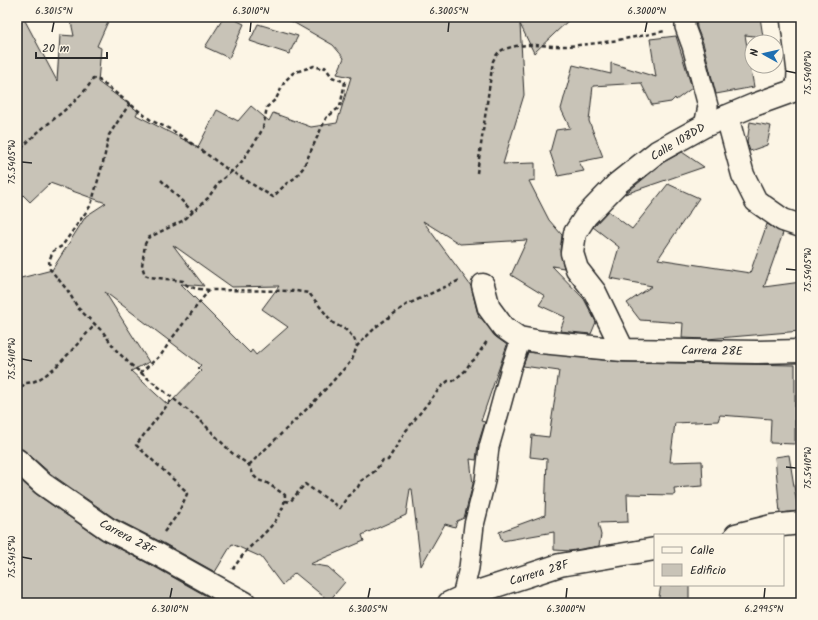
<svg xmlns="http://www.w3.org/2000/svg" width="818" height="620" viewBox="0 0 818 620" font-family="Kalam,sans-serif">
	<rect width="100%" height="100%" fill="#fcf5e5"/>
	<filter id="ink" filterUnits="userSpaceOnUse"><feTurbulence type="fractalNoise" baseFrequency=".025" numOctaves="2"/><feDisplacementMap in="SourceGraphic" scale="8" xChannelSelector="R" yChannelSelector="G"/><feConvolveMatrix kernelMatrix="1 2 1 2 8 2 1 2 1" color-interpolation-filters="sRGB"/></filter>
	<g filter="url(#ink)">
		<path fill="#c8c3b7" stroke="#2b2b2b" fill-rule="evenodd" d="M17 17H23L57 81 60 35 74 36 70 17H110L97 46 101 48 98 82 138 111 136 115 198 147 217 110 238 121 251 106 269 121 273 113 311 127 337 123 351 77 337 74 344 58 333 45 284 17H572L534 53 520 24 524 95 503 164 535 163V180L529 181 549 220 562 235 560 251 564 268 552 266 584 299 596 322 591 334 560 331 565 317 539 305 545 296 511 275 527 240 460 244 423 221 471 286 477 311 479 316 478 317 482 319 496 337 507 345 481 421 485 422 478 444 476 460 470 459 473 484 464 518 457 521 455 527 445 524 421 566 412 489H410L406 515 362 535 364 541 310 564 328 567 345 582 329 601 295 573 282 585 261 557 232 544 215 572 165 544 114 518 51 474 25 451 17 448V279L52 270 86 216 106 203 50 183 30 202 17 189ZM173 245 232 287 279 286 262 309 288 327 256 355 252 350 250 353 181 284 204 286ZM105 292 201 365 198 368 201 371 168 405 131 371 149 362Z
			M224 17H229L244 24 229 58 205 47Z
			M696 17H760L763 37 745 35 754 87 716 94 703 43 697 28Z
			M258 24 298 36 289 54 250 41Z
			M676 36 692 88 676 100 675 98 671 102 652 105 641 83 593 86 589 121 603 157 579 162 584 171 558 176 550 152 556 130 570 128 561 109 573 65 611 74V63L656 77 650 39Z
			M750 122 771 126 767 145 750 151 747 142Z
			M682 152 704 167 625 194 664 162Z
			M668 184 699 198 658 259 750 273 767 224 783 233 764 287 801 282V331L707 339 682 338 683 323 640 320 627 303 652 286 610 278 619 247 593 227 608 211 632 229Z
			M528 352 623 362 795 365V444L770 443 771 419 720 415 718 421 675 423 670 462 702 461 703 486 674 488 675 495 627 494 628 522 598 523 601 535 599 546 570 551 554 550V532L502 541 499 532 545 515 547 459 530 457 532 435 549 437 559 371 523 366Z
			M789 455 798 511 780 513 775 457Z
			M17 477 36 494 101 539 153 566 219 603H17Z
			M661 585H689V603H658Z"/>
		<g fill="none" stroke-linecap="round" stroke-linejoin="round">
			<g stroke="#2b2b2b" stroke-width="22">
				<path id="pedestrian" d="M685 17V27L692 46 708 106 704 126
					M790 17 797 72 796 91
					M462 597 469 568 474 525 485 481 489 447 499 412 511 368 520 342 519 338"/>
			</g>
			<g stroke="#2b2b2b" stroke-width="25">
				<path id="minor" d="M727 116 743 175 756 201 783 220 801 226
					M483 285 489 308 503 327 519 338 541 342 623 350 757 352 801 351
					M623 350 595 292 577 269 572 253 575 233 586 216 618 183 657 152 704 126 754 105 801 88
					M17 460 43 484 108 529 159 555 245 603
					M736 535 772 526 801 523
					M449 603 462 597 560 565 655 549"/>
			</g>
			<path stroke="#2b2b2b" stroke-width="2.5" stroke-dasharray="4 3" stroke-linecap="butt" d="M130 103 109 135 104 159 91 205 62 246 53 251 49 261 50 269 68 291 78 308 103 332 116 350 130 364 200 420 232 453 249 465 254 476 258 480 267 483 285 495C285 518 262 535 247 550 242 556 237 563 232 570
				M17 144 21 148
				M17 154C38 126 76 108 93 79L99 80 152 121 172 130 197 147 231 172 240 164 257 139 263 128 267 107 276 99 285 81 293 73 314 66 324 69 325 67 332 77 345 82 340 107 326 118 303 168 295 178 287 183 273 197 234 173 231 172 219 182 208 198 184 220 148 238 145 244 142 266 145 275 150 277 183 281C187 289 201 289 209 290
				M477 173 493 61C497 53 500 50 508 48 527 42 547 47 566 46 600 44 632 38 665 31
				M161 180 193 212
				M140 373 161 355 173 337 209 290 296 291 309 293 333 323 346 330 354 338 357 346
				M17 393 25 383C48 384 79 340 95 325
				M249 465 312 404 352 360 357 346 377 326 406 305 460 280
				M285 501 290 502 305 484 340 508 348 496 358 487 361 481 375 471 383 460H388L405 432 431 399 441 387 448 381H453L465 371 470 363 475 359 487 341
				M164 532 178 514 187 494 186 491 136 445 172 399"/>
			<use href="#pedestrian" stroke="#fcf5e5" stroke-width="19"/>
			<use href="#minor" stroke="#fcf5e5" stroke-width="22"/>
		</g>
	</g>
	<path fill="none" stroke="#2b2b2b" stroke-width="1.5" d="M52 32 54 22M250 32 251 22M448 32 449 22M645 32 647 22M786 71 796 73M22 162 32 163M786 269 796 270M22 359 32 361M786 467 796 468M22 557 32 559M170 598 172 588M368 598 370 588M566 598 567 588M764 598 765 588"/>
	<g text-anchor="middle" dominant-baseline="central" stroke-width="4" stroke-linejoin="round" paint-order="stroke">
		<g font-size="12" fill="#2b2b2b" stroke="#fcf5e5">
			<text transform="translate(678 142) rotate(-31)">Calle 108DD</text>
			<text transform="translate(712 351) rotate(1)">Carrera 28E</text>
			<text transform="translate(127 537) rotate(28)">Carrera 28F</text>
			<text transform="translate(539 573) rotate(-17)">Carrera 28F</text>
		</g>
	</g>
	<rect width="818" height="620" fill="none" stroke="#fcf5e5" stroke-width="44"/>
	<rect x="654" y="534" width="130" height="52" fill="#fcf5e5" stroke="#a8a49b"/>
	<rect x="662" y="547" width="20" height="6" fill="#fcf5e5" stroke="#a8a49b"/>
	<text x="690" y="554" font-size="12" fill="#2b2b2b">Calle</text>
	<rect x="662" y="564" width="20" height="12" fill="#c8c3b7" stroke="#a8a49b"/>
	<text x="690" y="574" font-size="12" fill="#2b2b2b">Edificio</text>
	<g transform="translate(764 54) rotate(278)"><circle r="19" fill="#fcf5e5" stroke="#a8a49b"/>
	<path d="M0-3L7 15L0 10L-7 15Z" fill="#1f6fb2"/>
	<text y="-6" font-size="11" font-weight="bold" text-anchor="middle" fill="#2b2b2b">N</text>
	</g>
	<path d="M36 52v6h71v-6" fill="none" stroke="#2b2b2b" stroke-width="2"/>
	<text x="42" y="52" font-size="12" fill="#2b2b2b" stroke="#fcf5e5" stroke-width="3" paint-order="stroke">20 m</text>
	<rect x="22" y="22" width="774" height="576" fill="none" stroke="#2b2b2b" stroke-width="1.5"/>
	<g font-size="10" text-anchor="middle" fill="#2b2b2b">
		<text x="54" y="14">6.3015°N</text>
		<text x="251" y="14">6.3010°N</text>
		<text x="449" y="14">6.3005°N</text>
		<text x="647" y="14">6.3000°N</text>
		<text transform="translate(807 73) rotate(-90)" y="4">75.5400°W</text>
		<text transform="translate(11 162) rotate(-90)" y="4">75.5405°W</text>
		<text transform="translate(807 270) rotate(-90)" y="4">75.5405°W</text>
		<text transform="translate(11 359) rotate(-90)" y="4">75.5410°W</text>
		<text transform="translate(807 468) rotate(-90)" y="4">75.5410°W</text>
		<text transform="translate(11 557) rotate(-90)" y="4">75.5415°W</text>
		<text x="170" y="612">6.3010°N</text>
		<text x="368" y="612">6.3005°N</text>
		<text x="566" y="612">6.3000°N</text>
		<text x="764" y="612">6.2995°N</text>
	</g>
</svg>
